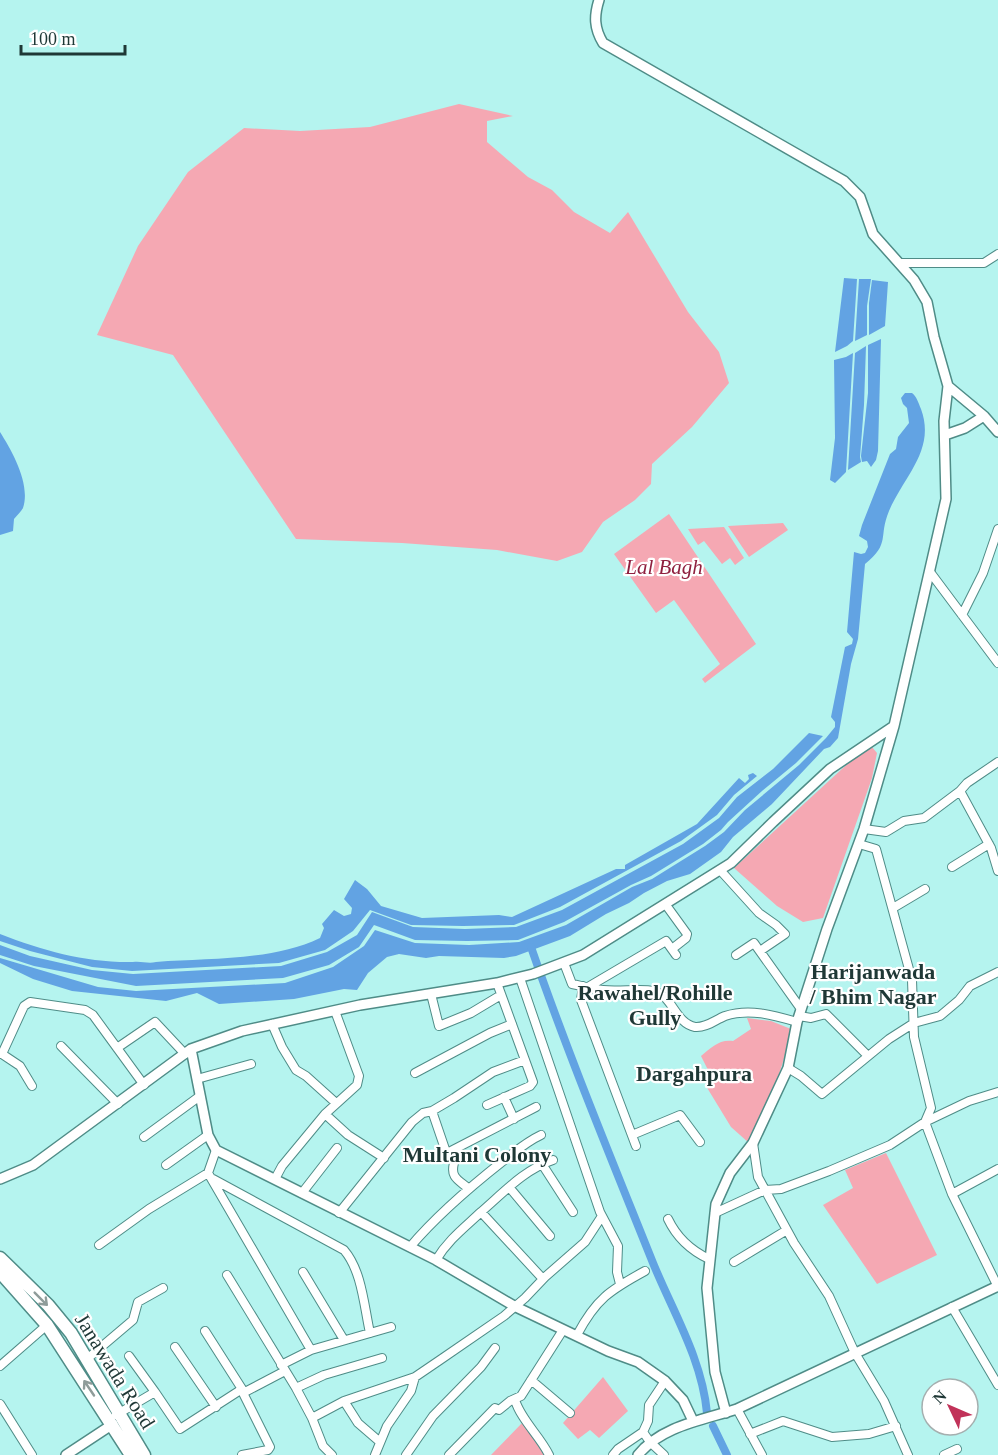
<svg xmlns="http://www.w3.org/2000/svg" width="998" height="1455" viewBox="0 0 998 1455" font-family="Georgia,serif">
	<rect width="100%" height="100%" fill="#b5f4ef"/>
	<path fill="#f5a8b3" d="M459 104 513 116 487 121V142L528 177 552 190 574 212 610 233 628 212 688 312 719 352 729 383 692 427 652 464 651 484 635 500 603 522 582 552 557 561 497 550 402 543 296 539 173 355 97 335 138 246 188 172 244 128 300 131 370 127Z
		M669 514 756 644 705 683 702 679 720 664 674 600 656 613 614 554Z
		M783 523 788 530 749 557 728 526Z
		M724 527 744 558 735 565 730 558 722 564 704 541 698 545 688 529Z
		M872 747 877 753 872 778 823 918 803 922 777 906 734 868 855 757Z
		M747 1018 771 1021 791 1029C782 1074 769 1103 749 1143L731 1127 706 1086 713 1080 701 1056C711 1048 719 1039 733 1041L751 1029Z
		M886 1153 937 1255 877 1284 823 1205 853 1188 845 1170Z
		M603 1377 628 1411 599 1438 590 1430 578 1439 563 1423Z
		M524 1421 540 1442 545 1455H491Z"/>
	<path fill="#62a3e3" d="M844 278 857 279 853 341 847 346 835 352Z
		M859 279H871L867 306V335L855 341Z
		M872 280 888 282 885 326 869 335V303Z
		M881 339 878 451 876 460 871 467 867 461 862 462 861 456 868 393V345Z
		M866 346 864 405 860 457 861 462 848 470 855 353Z
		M853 353 846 472 835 483 830 480 835 438 834 360 846 357Z
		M905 393H912C917 397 918 402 921 409 936 450 904 476 889 511 878 537 891 543 865 564L858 639 851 664 838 738 830 747 824 749 772 804 733 837 721 852 690 874 667 881 644 893 629 903 606 914 570 936 516 956 504 958 439 956 426 958 399 954 387 957 368 973 357 990 344 989 294 999 219 1004 197 993 166 1001 72 991 33 979 0 963V958L98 987 136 991 285 983 333 967 364 946 375 930 415 943 469 945 519 942 566 925 632 887 652 879 705 846 724 832 745 810 799 765 826 738 835 727V722L831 717 845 647 852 644 853 639 847 632 854 552 861 554 865 553 868 547 867 541 859 536 862 525 890 454 896 449 898 437 909 423 907 408 903 404 901 398Z
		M0 432C12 451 31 484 23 508 21 512 17 515 14 519L13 531 0 535Z
		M809 733 823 736 796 763 762 791 728 822 721 830 703 844 651 876 631 885 564 922 518 940 467 941 415 940 374 925 359 947 329 965 283 978 136 986 34 966 0 955V945L30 956 92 970 133 974 281 966 327 952 357 935 372 912 413 927 465 929 516 927 562 910 683 844 719 818 737 797 773 769Z
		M753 773 757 776 734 795 717 815 681 841 560 907 514 925 463 926 411 925 370 910 353 931 325 950 279 963 132 971 92 967 30 951 0 941V934C44 951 87 963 133 962 142 961 148 964 156 962 209 958 272 961 320 938L324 928 322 924 334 910 344 916 351 914 352 908 344 899 355 880 367 889 381 906 422 918 499 915 512 917 616 869H625V865L697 824 739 778 745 783 749 779 748 775Z"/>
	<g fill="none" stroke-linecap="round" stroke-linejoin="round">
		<path stroke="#62a3e3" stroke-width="8" d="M531 947C568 1054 611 1158 653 1263 673 1312 702 1359 707 1413
			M713 1426 727 1455"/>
		<g stroke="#4f8c87" stroke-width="10">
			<path id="minor" d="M899 263H984L998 254
				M930 572 998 663
				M962 615 983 573 998 529
				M960 791 991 848 998 871
				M864 829 886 832 904 821 924 818 960 791 967 783 998 762
				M859 844 876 849 912 980 914 1037 931 1108 925 1122 952 1194 998 1287
				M952 867 989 844
				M720 870 759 913 776 925 785 934 760 951
				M666 905 687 934 686 938 672 949
				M893 908 925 889
				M736 955 754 943 801 1009
				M564 963 572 984C582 986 593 989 603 990 619 992 640 988 654 991 673 996 675 1023 695 1027 706 1028 715 1020 725 1016 749 1008 773 1015 797 1022
				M520 978 600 1212 618 1246 617 1272 620 1284
				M583 986 581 1000 636 1146
				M588 987 666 941 676 955
				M431 994 439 1026 471 1013 501 995
				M799 1016 811 1018 826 1014 868 1056
				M272 1024 282 1047 296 1070 306 1076 336 1103
				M61 1046 118 1104
				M117 1048 155 1022 185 1054
				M0 1054H2L24 1006 30 1002 85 1010 93 1015 144 1085
				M2 1054 20 1066 32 1086
				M788 1068 801 1076 822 1094 889 1039 914 1023 940 1016 959 1000 970 986 998 972
				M415 1073 490 1033 512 1024
				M197 1079 251 1064
				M504 1097 514 1119
				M487 1105 530 1086 533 1082 497 983
				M432 1111 445 1149 454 1163C450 1178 459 1180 469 1189
				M325 1114 348 1135 384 1158
				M632 1135 680 1115 700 1142
				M144 1137 200 1096
				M753 1143 758 1177 794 1243 829 1296 855 1353 884 1401 908 1455
				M216 1150 208 1173 311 1350
				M447 1153 536 1107
				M542 1164 573 1212
				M166 1165 208 1135
				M213 1179 344 1250C362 1271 364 1306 370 1333
				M275 1179 282 1166 325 1114 357 1085 359 1076 335 1011
				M509 1187 550 1236
				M302 1193 337 1148
				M952 1194 998 1169
				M481 1212 543 1279
				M339 1213 412 1122 423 1113 432 1111 454 1098 493 1072 525 1060
				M715 1213 765 1190 781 1189 829 1171 890 1145 925 1122 969 1101 998 1092
				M668 1219C677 1238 690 1250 709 1259
				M99 1245 149 1209 208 1173
				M410 1247C437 1215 470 1187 503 1161 516 1151 526 1142 541 1135
				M436 1260C448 1240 464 1228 481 1212 503 1193 525 1169 553 1160
				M734 1262 787 1230
				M303 1272 344 1340
				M227 1275 296 1388 312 1418 323 1446 332 1455
				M952 1307 998 1385
				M205 1331 242 1389
				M577 1335C596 1299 610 1290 645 1271
				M175 1347 216 1407
				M129 1356 155 1392
				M87 1359 133 1320 138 1302 163 1288
				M281 1365 311 1350 391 1327
				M0 1366 47 1325
				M531 1380 570 1413
				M296 1388 324 1375 382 1358
				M515 1400C521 1420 540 1436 549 1455
				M344 1401 358 1423 380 1442
				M0 1404 32 1455
				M737 1409 762 1455
				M116 1415 155 1392 180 1429 242 1389 243 1393 285 1371
				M312 1418 344 1401 415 1377 440 1360 504 1316 525 1298 545 1277 585 1242 602 1216
				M643 1432 650 1442 664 1455
				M750 1434 783 1421 832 1437 869 1434 896 1426
				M242 1455 268 1450 270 1447 243 1393
				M375 1455 387 1426 411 1391 415 1377
				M406 1455 433 1416 481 1367 495 1348
				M449 1455 495 1408 499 1410 510 1401 521 1396 563 1330
				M613 1455 618 1449 643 1432 648 1421 649 1405 665 1381
				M944 1455 957 1449"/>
		</g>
		<g stroke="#4f8c87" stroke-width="12">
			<path id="tertiary" d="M599 0C594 16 594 28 603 43L844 181 860 197 873 234 914 280 927 302 934 337 948 386 944 421 946 499 894 726 864 829 827 929 797 1022 788 1068 753 1143 730 1173 716 1204 707 1288 715 1372 726 1413
				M948 386 984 416 998 432
				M945 435 965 428 984 416
				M191 1049 208 1135 216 1150 436 1260 514 1306 608 1351 638 1362 665 1381 683 1400 693 1421
				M0 1179 33 1165 191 1049 242 1031 360 1005 497 983 533 974 583 955 731 863 773 822 830 769 894 726
				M66 1455 113 1424
				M638 1455C661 1426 703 1420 737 1409L998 1286"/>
		</g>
		<g stroke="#4f8c87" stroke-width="15">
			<path id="primary" d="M0 1258 48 1305 71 1333 144 1455
				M0 1272 47 1325 131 1455"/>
		</g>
		<use href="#minor" stroke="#fff" stroke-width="8"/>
		<use href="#tertiary" stroke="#fff" stroke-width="9"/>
		<use href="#primary" stroke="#fff" stroke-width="12"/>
	</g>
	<defs><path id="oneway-shaft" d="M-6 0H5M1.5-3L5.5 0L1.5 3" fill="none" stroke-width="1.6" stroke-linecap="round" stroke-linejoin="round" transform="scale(1.5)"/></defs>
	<g stroke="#8f9c9a">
		<use href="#oneway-shaft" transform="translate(41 1299) rotate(45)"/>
		<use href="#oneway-shaft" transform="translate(89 1388) rotate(-124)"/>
	</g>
	<g text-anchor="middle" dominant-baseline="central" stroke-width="4.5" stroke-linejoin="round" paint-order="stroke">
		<g font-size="21" font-style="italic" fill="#8f203f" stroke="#fff">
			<text x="664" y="567">Lal Bagh</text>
		</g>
		<g font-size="21" fill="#1f3836" stroke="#fff">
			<text transform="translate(115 1371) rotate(58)">Janawada Road</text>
		</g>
		<g font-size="22" font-weight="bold" fill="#1f3836" stroke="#fff">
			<text x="873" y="971">Harijanwada<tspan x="873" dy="25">/ Bhim Nagar</tspan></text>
			<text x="655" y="992">Rawahel/Rohille<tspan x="655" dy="25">Gully</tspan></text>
			<text x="694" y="1073">Dargahpura</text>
			<text x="477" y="1154">Multani Colony</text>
		</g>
	</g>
	<g transform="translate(950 1407) rotate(314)"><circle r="28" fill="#ffffff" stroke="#a5afaf" stroke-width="1.5"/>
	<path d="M0-4.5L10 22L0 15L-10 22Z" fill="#c13259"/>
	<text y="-9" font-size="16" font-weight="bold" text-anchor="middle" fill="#1f3836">N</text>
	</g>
	<path d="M21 45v9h104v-9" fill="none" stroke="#1f3836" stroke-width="3"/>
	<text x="30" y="45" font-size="18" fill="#1f3836" stroke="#ffffff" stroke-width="4.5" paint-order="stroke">100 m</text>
</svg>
